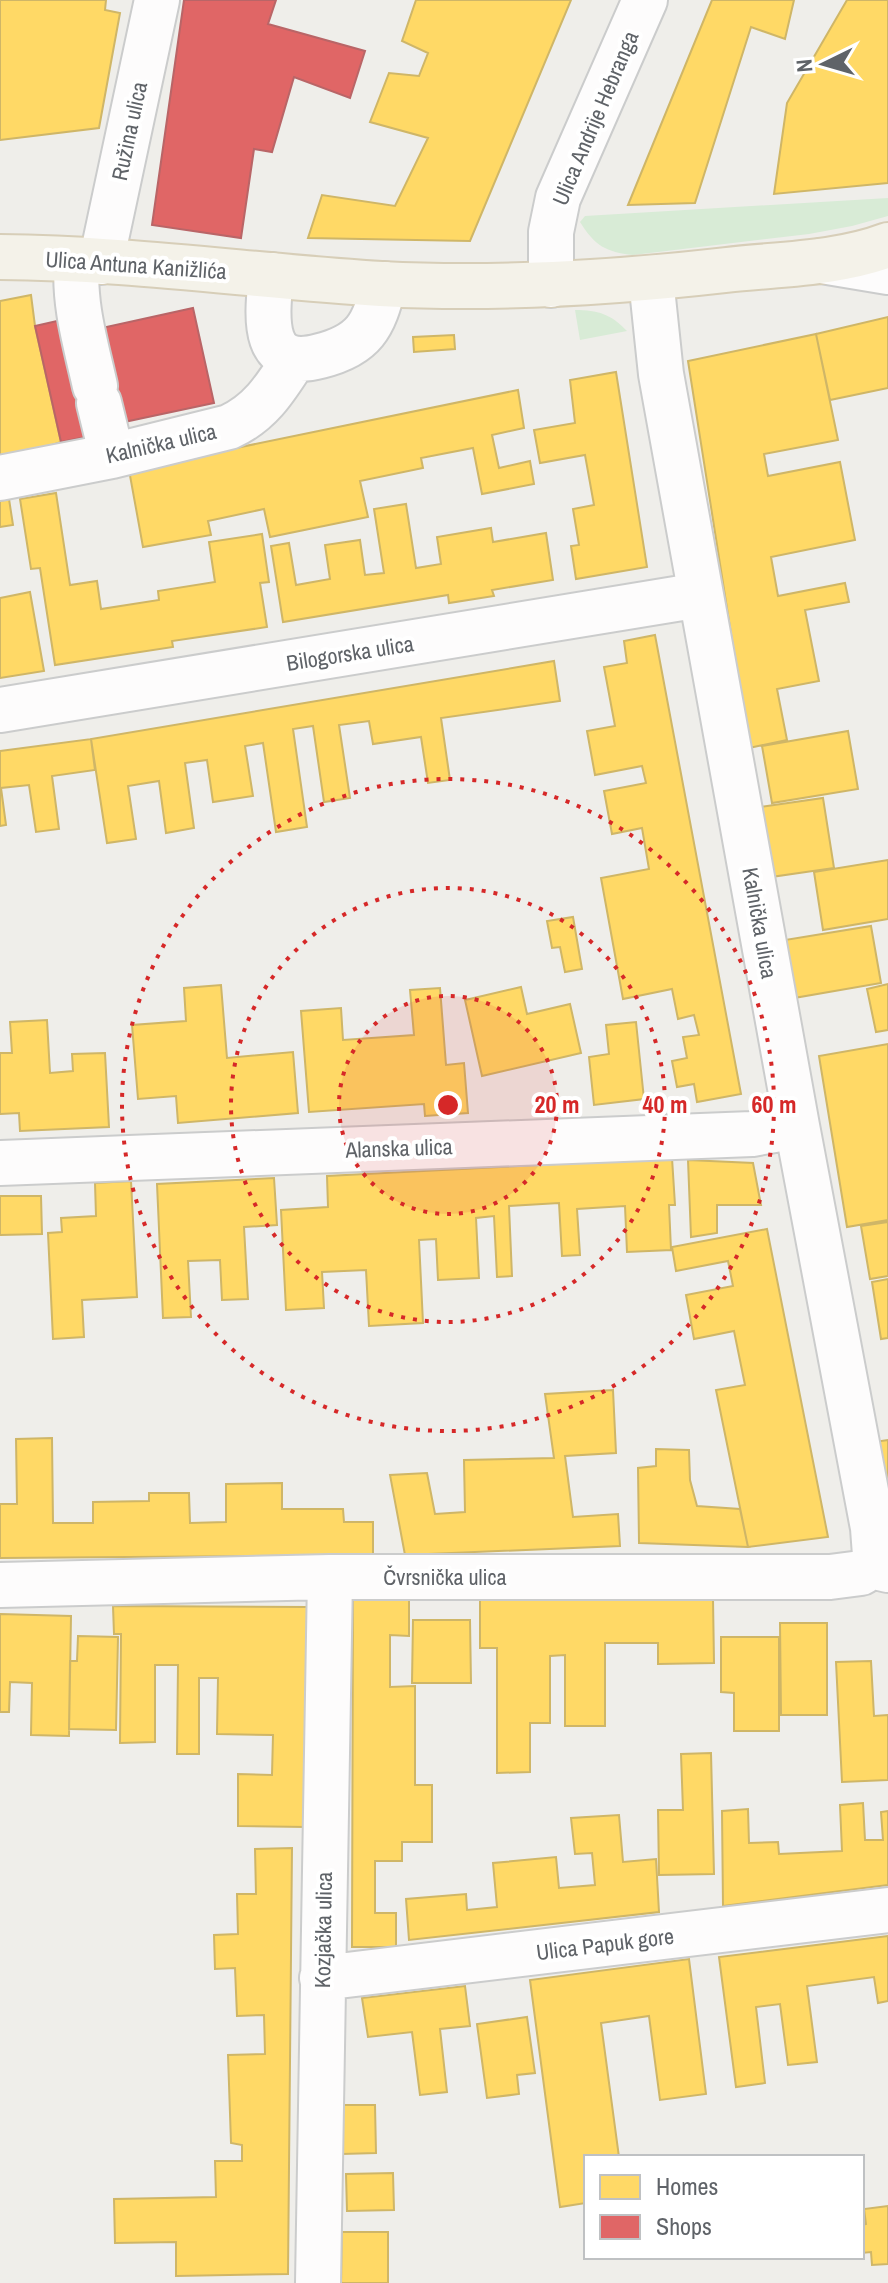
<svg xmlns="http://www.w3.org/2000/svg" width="888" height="2283" viewBox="0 0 888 2283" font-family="'Archivo Narrow',sans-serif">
	<rect width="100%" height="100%" fill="#efeeea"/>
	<path fill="#d8ebd6" d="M888 198V216L852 226 809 234 633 255C606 252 595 246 580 222L585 216Z
		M575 310C598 310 611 314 627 331L580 340Z"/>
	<path fill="#ffd966" stroke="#cfb667" stroke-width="2" d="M0 0H106L105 10 120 13 99 128 0 140Z
		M416 0H571L470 241 308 238 322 195 395 206 428 138 370 122 389 73 419 76 428 53 402 41Z
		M712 0H794L785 39 751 27 695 203 628 205Z
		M847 0H888V183L774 194 787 103Z
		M31 295 35 326 61 442 0 462V301Z
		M888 317V388L830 400 816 334Z
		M816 334 838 440 764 454 768 476 840 462 855 540 771 557 778 596 845 583 849 602 805 610 819 681 777 689 787 740 749 748 688 361Z
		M454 335 455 349 414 352 413 337Z
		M616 372 647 567 576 579 571 546 579 545 573 509 594 505 585 455 540 463 534 430 575 423 570 380Z
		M518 390 524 428 492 435 499 468 530 461 534 484 482 494 473 448 421 458 423 468 360 481 368 517 270 537 264 509 208 521 211 535 143 547 129 470Z
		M56 493 70 585 97 581 101 609 159 600 158 591 215 582 209 542 262 534 269 582 260 583 267 627 172 641 173 647 55 665 40 568 31 569 20 499Z
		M9 499 13 525 0 527V501Z
		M406 504 416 568 441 564 437 537 491 528 493 542 546 533 553 580 492 590 494 596 449 603 448 595 283 622 271 546 289 543 296 585 330 579 325 545 360 540 365 575 384 573 374 509Z
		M30 592 44 671 0 678V598Z
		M655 635 741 1094 697 1102 694 1084 677 1087 672 1061 687 1058 683 1037 699 1035 694 1015 678 1019 672 989 623 999 601 878 649 869 642 828 612 834 604 791 646 783 642 766 595 775 587 731 615 726 604 667 627 663 624 641Z
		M554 661 560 701 441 718 450 780 428 783 421 737 373 744 369 721 339 725 350 798 324 802 313 726 293 729 307 827 276 832 263 743 245 746 253 796 213 802 207 760 185 763 194 828 166 833 159 781 128 786 136 839 107 843 91 739Z
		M848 731 858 789 772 803 762 746Z
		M91 739 95 770 52 776 59 829 36 832 29 785 1 788 6 825 0 826V751Z
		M823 798 834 868 771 877 760 807Z
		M888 860V919L823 930 814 872Z
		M573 917 582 969 565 972 560 947 552 948 547 921Z
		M871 926 881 983 794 998 785 940Z
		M888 984V1030L876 1032 867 989Z
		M221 985 227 1058 293 1052 298 1113 178 1123 176 1096 138 1099 132 1025 186 1021 184 988Z
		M521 987 527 1014 570 1004 581 1053 482 1076 465 1000Z
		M440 988 446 1065 464 1063 468 1113 425 1116 424 1104 309 1112 301 1011 341 1008 343 1040 414 1035 410 990Z
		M47 1020 50 1073 73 1071 72 1054 105 1053 109 1127 20 1131 19 1113 0 1114V1053H12L10 1022Z
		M636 1022 644 1099 594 1105 589 1057 609 1054 606 1025Z
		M888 1044V1220L847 1227 819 1056Z
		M672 1158 675 1205H669L671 1250 627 1252 625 1206 577 1209 580 1255 562 1256 559 1203 509 1206 512 1276 497 1277 494 1216 476 1218 479 1278 438 1280 436 1239 419 1240 423 1323 369 1326 366 1270 322 1272 324 1308 286 1310 281 1210 328 1207 327 1176Z
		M688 1160 753 1163 761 1205H717V1233L691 1237Z
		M274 1178 277 1225 244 1227 248 1299 222 1300 220 1260 188 1261 191 1317 163 1318 157 1184Z
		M131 1181 137 1297 82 1300 84 1337 53 1339 48 1233 62 1232 61 1218 96 1216 95 1183Z
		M0 1196H41L42 1234 0 1235Z
		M888 1222V1276L870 1279 861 1226Z
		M767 1229 828 1537 748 1547 716 1390 745 1385 734 1331 694 1339 686 1295 733 1286 728 1261 676 1271 672 1247Z
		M888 1279V1338L881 1339 872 1282Z
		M613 1390 616 1453 565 1456 573 1517 618 1514 620 1546 405 1555 390 1475 427 1473 435 1514 465 1512 464 1460 554 1458 545 1394Z
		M52 1438 53 1523H93V1502L149 1501V1493H189L190 1523 226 1522V1484L282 1483V1509H343L344 1522H373V1555L0 1558V1504H17L16 1439Z
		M888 1440V1524L874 1442Z
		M656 1449 689 1450 690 1480 697 1506 740 1509 748 1547 639 1543 638 1468 656 1466Z
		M713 1599 714 1663 658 1664V1643H605V1726H565V1655L550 1656V1723H530V1772L497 1773V1648H480V1600Z
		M353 1600H409V1636L390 1635V1687L415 1686V1785H432V1842H402V1861H375V1913H396V1947H352Z
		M113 1606 308 1607 306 1827 238 1826V1774L272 1775 273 1735 217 1734 218 1678H199V1754H177L178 1665H155V1742L120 1743 121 1634H114Z
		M0 1614 71 1616 69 1736 31 1735 32 1683 10 1682 9 1712H0Z
		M413 1620H470L471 1683H412Z
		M780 1623H827V1715H781Z
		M78 1636 118 1637 116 1730 69 1729 70 1661H77Z
		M721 1637H779V1731H734V1693L721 1692Z
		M871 1661 874 1716 888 1715V1780L842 1782 836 1662Z
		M711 1753 714 1874 659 1875 658 1810H683L681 1754Z
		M863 1803 865 1840H883L881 1812 888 1811V1885L723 1906 722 1811 748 1809 749 1843 778 1842 779 1854 842 1851 840 1805Z
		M619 1815 623 1862 656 1859 659 1912 409 1940 406 1899 466 1894 467 1910 497 1907 493 1863 556 1857 559 1888 595 1885 592 1853 575 1854 571 1818Z
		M292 1848 288 2274 176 2276V2242L115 2243 114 2199 216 2197 215 2161H242V2145L231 2143 228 2055 265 2054 264 2015 237 2016 235 1968 215 1969 214 1935 238 1934 237 1894H256L255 1849Z
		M888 1936V2001L878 2003 874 1977 807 1986 817 2062 788 2065 780 2004 756 2007 765 2083 736 2087 719 1957Z
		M689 1959 706 2094 660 2100 649 2016 601 2023 619 2157H586V2203L560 2207 530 1980Z
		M465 1986 470 2026 440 2029 447 2092 420 2095 412 2032 368 2037 362 1998Z
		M527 2017 535 2073 517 2075 519 2094 487 2098 477 2024Z
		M341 2105H375L376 2153 342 2154Z
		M393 2173 394 2210 347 2211 346 2174Z
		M888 2206V2264L872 2265 871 2252 862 2253V2225L866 2224 864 2209Z
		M342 2232H388V2283H341Z"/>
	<path fill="#e06666" stroke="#b96567" stroke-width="2" d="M184 0H276L268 24 365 51 350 98 294 77 272 152 254 149 241 238 152 225Z
		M193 308 214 403 115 424 96 435 61 442 35 326 70 318 93 330Z"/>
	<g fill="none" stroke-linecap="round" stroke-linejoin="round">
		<g stroke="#cbcccc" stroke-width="48">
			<path id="minor" d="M77 261C73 303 86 345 95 386
				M822 261 888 272
				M101 262 157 0
				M271 275C267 317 260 372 320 356 364 345 374 326 384 284
				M651 279 661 374 797 1126 873 1528 875 1555 871 1566
				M551 285V232L558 198 645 0
				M99 403 112 456
				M0 478 112 456 229 427C260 413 275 389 293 361
				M0 710 700 595
				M0 1163 752 1134 797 1126
				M0 1585 330 1577H830L861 1573 871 1566 888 1570
				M322 1978 888 1910
				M318 2283 330 1577"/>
		</g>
		<g stroke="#d7ceb8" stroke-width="48">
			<path id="major" d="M0 257C127 258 254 276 381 284 497 290 612 283 726 270 779 264 838 264 888 245"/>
		</g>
		<use href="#minor" stroke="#fdfcfc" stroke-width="44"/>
		<use href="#major" stroke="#f4f2e9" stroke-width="44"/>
	</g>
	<circle cx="448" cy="1105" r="109" fill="#d62828" fill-opacity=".12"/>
	<g fill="none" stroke="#d62828" stroke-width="4" stroke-dasharray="4 8">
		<circle cx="448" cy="1105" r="109"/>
		<circle cx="448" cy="1105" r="217"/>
		<circle cx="448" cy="1105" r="326"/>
	</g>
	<g text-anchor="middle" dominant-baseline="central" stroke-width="8" stroke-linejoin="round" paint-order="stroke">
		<g font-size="22" fill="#5f6368" stroke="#fff">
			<text transform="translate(595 118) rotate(-67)">Ulica Andrije Hebranga</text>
			<text transform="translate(129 131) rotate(-78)">Ružina ulica</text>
			<text transform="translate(136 265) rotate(4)">Ulica Antuna Kanižlića</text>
			<text transform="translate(161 443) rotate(-13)">Kalnička ulica</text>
			<text transform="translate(350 653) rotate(-9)">Bilogorska ulica</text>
			<text transform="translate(760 923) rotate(80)">Kalnička ulica</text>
			<text transform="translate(399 1148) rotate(-2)">Alanska ulica</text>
			<text x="445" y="1577">Čvrsnička ulica</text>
			<text transform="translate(323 1930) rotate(-89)">Kozjačka ulica</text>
			<text transform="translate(605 1944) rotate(-7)">Ulica Papuk gore</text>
		</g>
	</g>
	<circle cx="448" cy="1105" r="12" fill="#d62828" stroke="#fff" stroke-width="4"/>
	<g font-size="24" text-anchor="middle" font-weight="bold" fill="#d62828" stroke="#fff" stroke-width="8" stroke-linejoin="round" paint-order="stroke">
		<text x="557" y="1113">20 m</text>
		<text x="665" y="1113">40 m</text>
		<text x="774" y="1113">60 m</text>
	</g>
	<rect x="584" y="2155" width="280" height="104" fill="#ffffff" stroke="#bfc1c3" stroke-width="2"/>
	<rect x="600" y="2175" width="40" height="24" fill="#ffd966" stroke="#bfc1c3" stroke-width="2"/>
	<text x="656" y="2195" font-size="24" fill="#5f6368">Homes</text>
	<rect x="600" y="2215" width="40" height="24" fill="#e06666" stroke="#bfc1c3" stroke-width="2"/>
	<text x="656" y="2235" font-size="24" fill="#5f6368">Shops</text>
	<g transform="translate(824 64) rotate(265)" stroke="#ffffff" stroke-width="6" paint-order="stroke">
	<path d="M0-6L14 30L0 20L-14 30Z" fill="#5f6368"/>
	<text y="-12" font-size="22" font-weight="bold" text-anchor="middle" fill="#5f6368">N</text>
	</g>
</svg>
